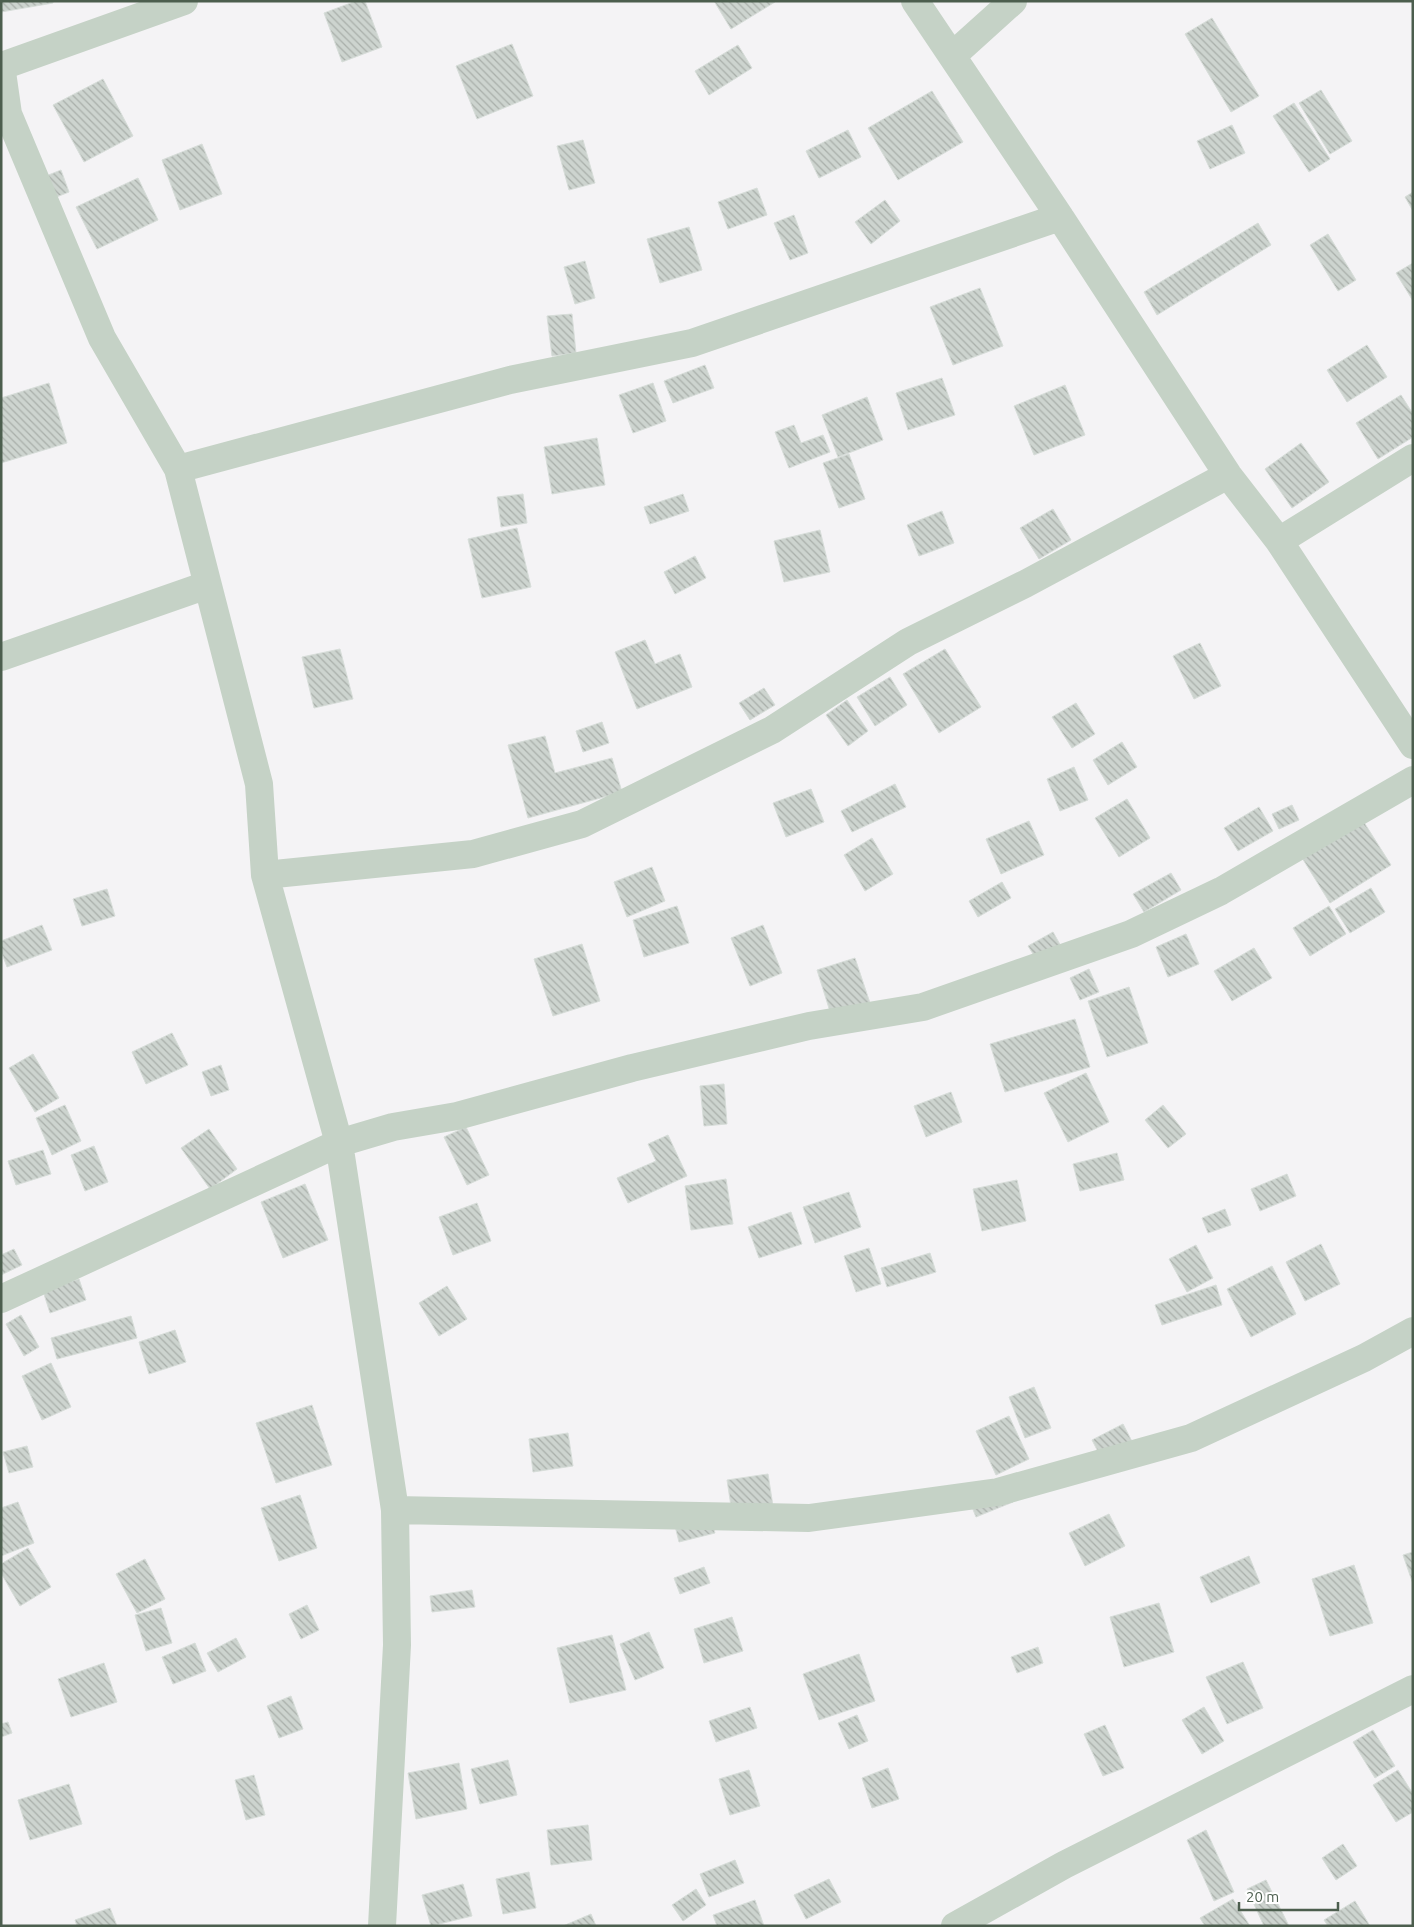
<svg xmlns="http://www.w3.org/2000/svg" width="1414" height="1927" viewBox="0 0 1414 1927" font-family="Ubuntu,sans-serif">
	<defs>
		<pattern id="building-back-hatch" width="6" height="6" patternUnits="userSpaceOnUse" patternTransform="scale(1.25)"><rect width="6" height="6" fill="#cdd4cf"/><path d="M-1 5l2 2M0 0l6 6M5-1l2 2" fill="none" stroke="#a9afaa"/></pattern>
	</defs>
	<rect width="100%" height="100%" fill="#f4f3f5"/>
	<path fill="url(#building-back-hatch)" stroke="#d7ddd9" d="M1 1H53V3L1 12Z
		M356 1H365L382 47 342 62 324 13Z
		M714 1H774L775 2 731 29Z
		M1212 18 1259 96 1231 112 1185 34Z
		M512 44 533 96 477 119 456 66Z
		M738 45 752 68 709 95 695 71Z
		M103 79 133 136 84 162 53 105Z
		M1321 90 1352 141 1330 154 1299 103Z
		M932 91 963 142 898 180 868 128Z
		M1294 103 1330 159 1309 172 1273 116Z
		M1232 125 1245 153 1210 169 1197 141Z
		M848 130 861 157 819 178 806 151Z
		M583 140 595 183 569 190 557 146Z
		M202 144 222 194 180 210 162 160Z
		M61 170 69 192 54 198 46 176Z
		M138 178 158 220 97 249 76 207Z
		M757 188 767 215 728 229 718 202Z
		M1413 192V211L1405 197Z
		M885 200 900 221 871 244 855 222Z
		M794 215 808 253 790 260 774 223Z
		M1258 223 1271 245 1157 315 1144 292Z
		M689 227 702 270 660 283 647 239Z
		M1328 234 1356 280 1338 291 1310 245Z
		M585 261 595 298 575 304 564 267Z
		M1413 263V301L1396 273Z
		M980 288 1003 346 953 365 930 307Z
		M572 314 576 353 552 356 547 316Z
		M1367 345 1387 377 1347 402 1327 370Z
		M705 365 714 388 673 403 664 381Z
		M942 378 955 415 908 430 896 393Z
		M49 383 67 443 1 463V398Z
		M653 383 666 421 633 433 619 395Z
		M1065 385 1085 435 1034 455 1014 406Z
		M1401 395 1413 414V437L1378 459 1356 423Z
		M867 397 883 440 838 457 822 415Z
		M794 425 801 443 823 435 830 452 789 468 775 432Z
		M597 438 605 485 552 494 544 447Z
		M1301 443 1329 482 1292 508 1265 469Z
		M849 454 865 499 839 508 823 463Z
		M523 494 527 523 501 527 497 497Z
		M683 494 689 511 650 524 644 507Z
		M1053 509 1071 540 1039 559 1020 528Z
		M942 511 954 543 919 556 907 525Z
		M517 528 531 587 482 598 468 539Z
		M820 530 830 572 784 582 774 541Z
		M695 556 706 578 675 594 664 572Z
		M645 640 655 664 680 654 692 687 637 709 615 652Z
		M1200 643 1221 686 1194 699 1173 656Z
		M340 649 353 699 314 708 302 657Z
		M945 649 981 707 939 733 903 674Z
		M890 677 907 705 875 726 857 697Z
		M764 688 775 705 750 720 739 703Z
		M847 700 868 731 848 746 826 715Z
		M1076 703 1095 734 1072 748 1052 717Z
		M602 722 609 743 583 752 576 731Z
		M545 736 555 773 612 758 622 792 528 818 508 745Z
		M1122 742 1137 767 1108 785 1093 760Z
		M1074 767 1088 800 1060 811 1047 779Z
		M895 784 906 807 852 832 841 811Z
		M811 789 824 822 786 837 773 803Z
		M1127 799 1150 838 1119 857 1095 818Z
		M1292 805 1299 820 1279 829 1272 814Z
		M1259 807 1273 831 1238 851 1224 828Z
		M1360 816 1391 865 1330 903 1299 853Z
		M1029 821 1044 855 1001 874 986 839Z
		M872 838 893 874 865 891 844 855Z
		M652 867 665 901 627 917 614 882Z
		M1171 873 1181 890 1144 912 1133 894Z
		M1002 882 1011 898 978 917 969 901Z
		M1371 888 1385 912 1350 933 1335 909Z
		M107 889 115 916 82 926 73 899Z
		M677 906 689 943 644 957 633 920Z
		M1329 906 1346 934 1310 956 1293 928Z
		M42 925 52 950 7 967 1 951V941Z
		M763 925 782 973 750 986 731 938Z
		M1053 932 1062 948 1038 962 1028 946Z
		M1186 934 1199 964 1168 977 1156 947Z
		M582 944 600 1001 553 1016 534 959Z
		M1254 948 1272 978 1232 1001 1214 971Z
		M855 958 871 1006 832 1018 817 970Z
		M1089 969 1099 992 1080 1000 1070 978Z
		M1129 987 1148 1043 1107 1057 1088 1001Z
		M1075 1019 1090 1067 1005 1092 990 1044Z
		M172 1033 188 1065 146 1084 132 1052Z
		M33 1054 59 1098 35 1112 9 1068Z
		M221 1065 229 1090 211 1096 202 1072Z
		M1086 1073 1109 1122 1068 1142 1044 1093Z
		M724 1084 727 1124 704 1126 700 1086Z
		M951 1092 962 1122 926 1137 914 1106Z
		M65 1105 81 1141 52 1155 36 1118Z
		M1163 1105 1186 1134 1168 1148 1145 1120Z
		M466 1127 489 1175 467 1185 444 1137Z
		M209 1129 237 1169 210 1189 181 1148Z
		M668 1135 687 1176 628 1203 617 1178 656 1161 648 1144Z
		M94 1146 108 1182 85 1191 71 1155Z
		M43 1150 51 1174 16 1185 8 1161Z
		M1117 1153 1124 1180 1080 1191 1073 1164Z
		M1287 1174 1296 1196 1260 1211 1251 1189Z
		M726 1179 733 1224 691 1230 685 1186Z
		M1017 1180 1026 1221 982 1231 973 1189Z
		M305 1184 328 1240 283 1258 261 1202Z
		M849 1192 861 1227 815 1243 803 1207Z
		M477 1203 491 1241 453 1255 439 1217Z
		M1225 1209 1231 1225 1208 1233 1202 1218Z
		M791 1212 802 1244 759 1258 748 1227Z
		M1321 1244 1340 1284 1305 1301 1286 1262Z
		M1196 1245 1213 1278 1187 1292 1169 1259Z
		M869 1248 881 1284 856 1292 844 1256Z
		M14 1249 22 1265 1 1275V1255Z
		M930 1253 936 1272 887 1287 881 1268Z
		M1272 1266 1296 1314 1251 1337 1227 1289Z
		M79 1279 86 1300 50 1313 43 1291Z
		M1216 1285 1222 1305 1162 1325 1155 1305Z
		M447 1286 467 1319 439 1336 419 1303Z
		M21 1315 39 1347 24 1356 6 1324Z
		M131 1316 137 1338 57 1359 51 1338Z
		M175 1330 186 1362 149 1374 139 1342Z
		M51 1363 71 1407 42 1420 22 1376Z
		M1034 1387 1051 1428 1025 1438 1009 1397Z
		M312 1405 332 1465 276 1483 256 1423Z
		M1009 1416 1029 1459 996 1475 976 1431Z
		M1123 1424 1138 1453 1107 1469 1092 1440Z
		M568 1433 573 1466 533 1472 529 1439Z
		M27 1446 33 1467 9 1473 3 1452Z
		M768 1474 775 1519 734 1526 727 1480Z
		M300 1495 317 1548 279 1561 261 1508Z
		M968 1497 1013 1502 976 1517Z
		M18 1502 34 1543 1 1556V1508Z
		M708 1509 715 1533 679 1542 673 1518Z
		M1109 1514 1125 1546 1085 1566 1069 1533Z
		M28 1548 51 1587 20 1606 1 1573V1564Z
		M1413 1552V1584L1403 1555Z
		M1249 1556 1260 1583 1211 1603 1200 1577Z
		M145 1559 165 1599 137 1613 116 1574Z
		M1354 1565 1373 1623 1330 1636 1312 1579Z
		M704 1567 710 1583 680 1594 674 1578Z
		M472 1590 475 1607 432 1612 430 1596Z
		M1159 1603 1174 1652 1124 1667 1110 1617Z
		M307 1605 319 1630 301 1639 289 1614Z
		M161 1608 172 1643 146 1651 135 1615Z
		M732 1617 743 1651 704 1663 694 1629Z
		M649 1632 664 1668 635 1680 620 1644Z
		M612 1635 626 1690 570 1703 557 1648Z
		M236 1638 246 1657 218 1672 207 1653Z
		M195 1643 206 1671 173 1684 162 1657Z
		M1038 1647 1043 1663 1017 1673 1011 1657Z
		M859 1654 875 1701 819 1720 803 1674Z
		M1243 1662 1263 1708 1227 1724 1206 1677Z
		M104 1663 117 1702 71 1717 58 1679Z
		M291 1696 303 1729 279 1738 267 1706Z
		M750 1707 757 1728 716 1742 709 1721Z
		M1204 1707 1224 1741 1202 1754 1182 1720Z
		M857 1715 868 1741 849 1749 838 1723Z
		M8 1722 12 1733 1 1737V1724Z
		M1105 1725 1124 1768 1103 1776 1084 1734Z
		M1373 1730 1395 1766 1375 1778 1353 1742Z
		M508 1760 517 1795 480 1804 471 1769Z
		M459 1763 467 1809 416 1819 408 1773Z
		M888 1768 899 1799 872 1808 862 1778Z
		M749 1770 760 1806 730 1815 719 1779Z
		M1398 1770 1413 1794V1812L1396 1822 1373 1785Z
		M254 1775 265 1815 246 1820 235 1780Z
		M69 1784 82 1824 30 1840 18 1800Z
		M588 1825 592 1860 551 1865 547 1830Z
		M1206 1830 1234 1892 1214 1901 1187 1840Z
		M1343 1844 1357 1866 1336 1880 1322 1858Z
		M735 1860 744 1883 709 1897 700 1874Z
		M529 1872 536 1908 503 1914 496 1879Z
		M829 1879 841 1902 806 1919 794 1895Z
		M1266 1880 1289 1926H1264L1247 1889Z
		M463 1884 472 1916 431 1926 422 1895Z
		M696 1889 706 1905 683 1921 672 1905Z
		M1233 1899 1250 1926H1205L1200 1918Z
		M755 1900 764 1926H717L713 1915Z
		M1355 1901 1370 1926H1328L1324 1920Z
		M110 1908 117 1926H77L75 1920Z
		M591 1914 596 1926H563Z"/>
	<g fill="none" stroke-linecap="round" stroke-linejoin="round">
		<path stroke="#c5d2c6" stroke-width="28" d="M915 1 1060 217 1228 475 1279 541 1413 745
			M952 56 1013 1
			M1 65 8 114 102 338 178 469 259 784 265 875 339 1143 395 1510 397 1645 382 1926
			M2 66 184 1
			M178 469 510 380 692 343 1060 217
			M1279 541 1413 458
			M1 657 207 585
			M265 875 473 854 582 824 772 730 908 642 1025 584 1228 475
			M1 1299 339 1143 393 1127 457 1116 632 1068 809 1026 923 1007 1131 934 1221 891 1413 780
			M395 1510 809 1518 998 1492 1191 1438 1364 1358 1413 1331
			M955 1926 1064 1865 1413 1689"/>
	</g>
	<rect width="1414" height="1927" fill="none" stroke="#4c5e4e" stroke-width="5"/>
	<path d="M1239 1902v8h99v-8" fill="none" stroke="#4c5e4e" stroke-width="2.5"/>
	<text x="1246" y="1902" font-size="15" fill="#4c5e4e" stroke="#ffffff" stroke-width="4" paint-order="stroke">20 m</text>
</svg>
